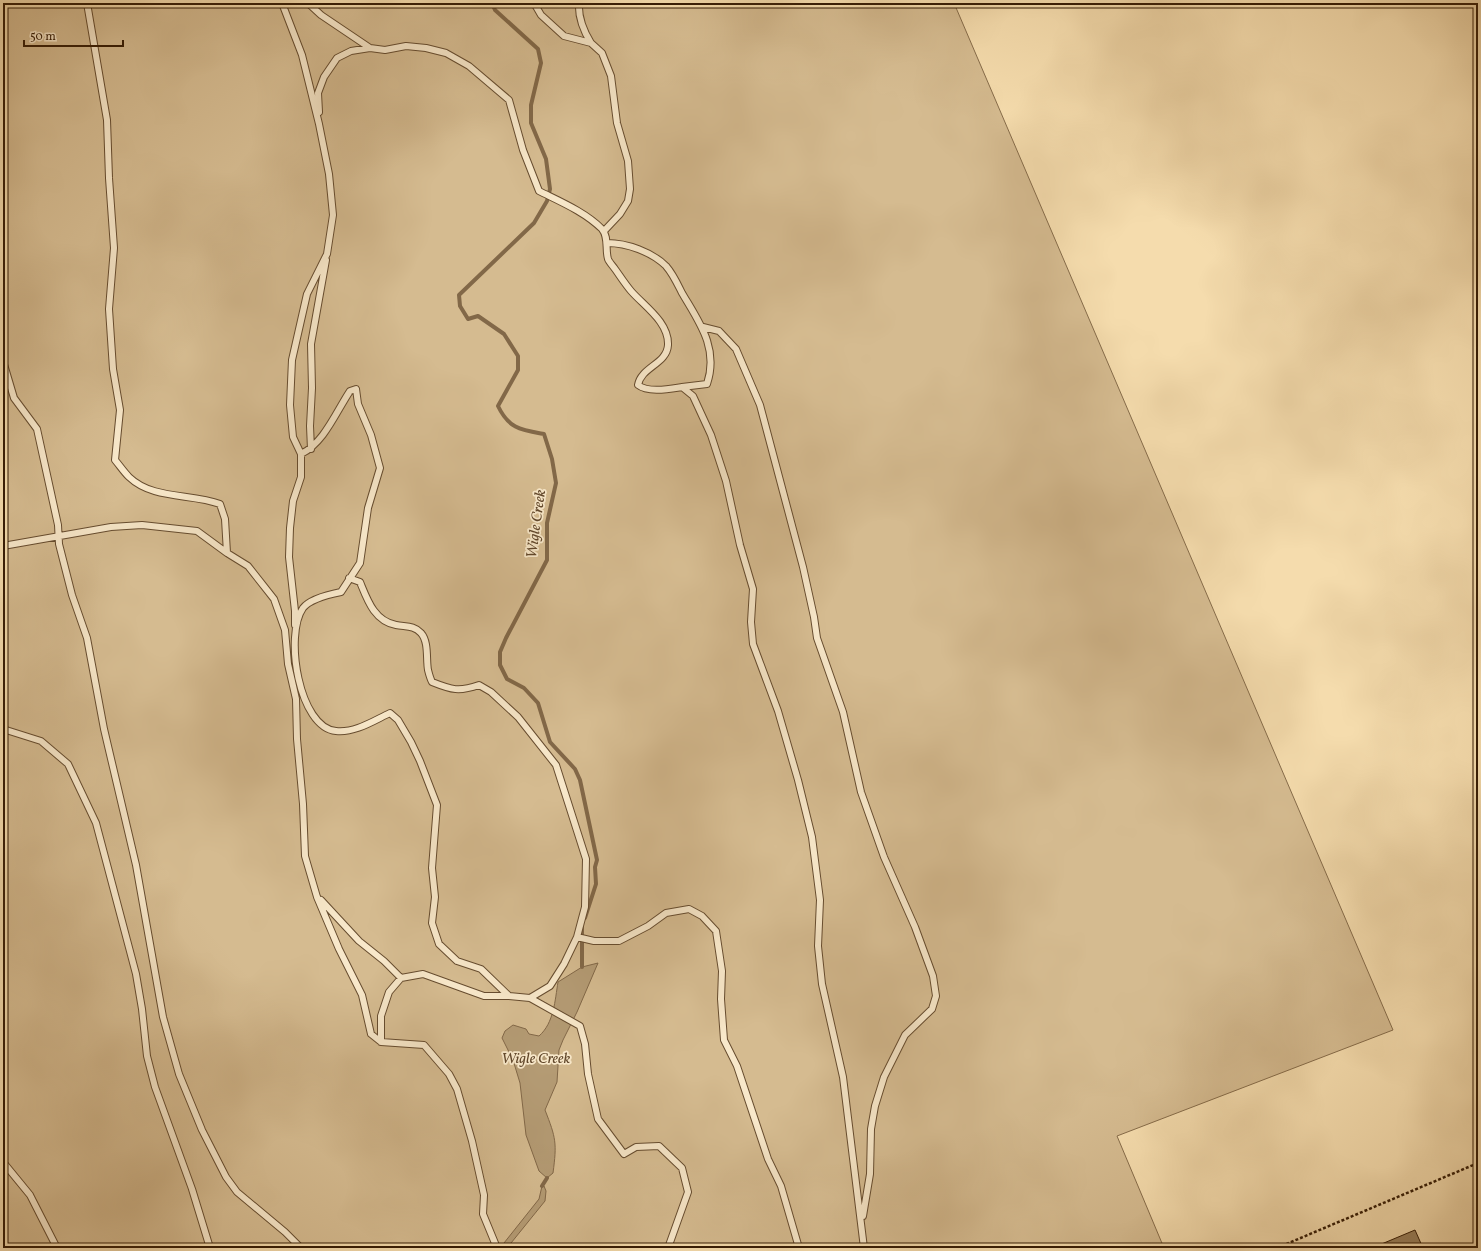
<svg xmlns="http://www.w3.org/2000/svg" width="1481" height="1251" viewBox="0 0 1481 1251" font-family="Vollkorn,serif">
	<rect width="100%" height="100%" fill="#f5dcad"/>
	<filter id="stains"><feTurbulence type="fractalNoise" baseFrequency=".005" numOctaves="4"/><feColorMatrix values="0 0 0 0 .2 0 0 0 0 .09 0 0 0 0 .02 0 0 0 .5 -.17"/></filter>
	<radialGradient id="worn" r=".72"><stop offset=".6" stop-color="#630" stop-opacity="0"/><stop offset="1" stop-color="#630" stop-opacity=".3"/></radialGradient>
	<path fill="#d5bb90" stroke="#866c4a" d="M3 3H954L1393 1030 1117 1136 1164 1248H3Z"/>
	<path fill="#b49b74" stroke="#826848" d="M598 963 577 1012 563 1040 559 1050 557 1082 545 1110C556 1138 557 1143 553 1173L547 1178 539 1171 526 1135 520 1083 513 1060 502 1038 505 1031 513 1025 526 1029 529 1034 539 1036C554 1023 555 1000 558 982L582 967Z
		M542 1186H544L546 1191 545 1201 507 1248H500L539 1199Z"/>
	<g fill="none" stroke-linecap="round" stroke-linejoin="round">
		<path stroke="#826848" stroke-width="4" d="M492 3 495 10 538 49 541 63 531 105V123L546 159 550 189 547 201 534 223 459 295 460 306 468 319 478 316 504 334 518 356V370L498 406C509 429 521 430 544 434L552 459 556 483 547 523V560L506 638 500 652V665L507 679 524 688 538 703 550 742 575 769 580 780 597 860 595 867 596 884 585 918
			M582 967V926
			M542 1186 547 1178"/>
	</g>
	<path fill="#99805c" stroke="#361c05" d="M1415 1230 1423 1248H1372Z"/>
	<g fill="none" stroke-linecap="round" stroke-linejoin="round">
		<g stroke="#664c2f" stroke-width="8">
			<path id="service" d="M87 3 107 120 109 178 114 248 109 309 113 369 120 410 115 460C120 466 124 472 129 477 153 500 191 493 220 504L225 519 227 553 248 566 274 599 285 630 288 664 296 699 297 739 303 804 305 856 317 897 339 949 362 995 371 1034 381 1042 424 1045 449 1074 457 1089 472 1141 484 1195 483 1214 497 1248
				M282 3 302 55 319 124 329 174 333 215 327 254 307 294 292 360 290 405 293 437 301 454C324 443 336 412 350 391L356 389 358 404 371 435 380 468 368 508 360 563 341 592C331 594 310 599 303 608 284 635 299 728 336 731 355 733 373 721 390 713L398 720 411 742 420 761 437 805 432 868 435 897 432 923 439 944 457 961 481 969 509 996 530 998 580 1026 585 1044 588 1074 598 1119 624 1154 636 1147 659 1146 682 1168 688 1192 668 1248
				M308 3 321 15 370 48 385 50 406 46 426 48 446 53 469 66 509 100 523 150 539 191C561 202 585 212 602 229 609 237 605 249 608 259 609 262 613 266 615 269 620 276 625 284 631 291 644 306 669 322 668 345 667 364 641 367 638 385 648 393 669 389 682 387L693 396 711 435 726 481 740 545 753 589 751 622 753 644 778 711 798 780 812 837 820 900 818 946 822 984 843 1077 864 1248
				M534 3 541 15 564 36 591 43 602 53 611 76 617 123 628 161 630 189 628 201 620 214 604 231
				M579 3C578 18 583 30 591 43
				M319 112 318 93 324 77 337 58 351 51 370 48
				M607 243C627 243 652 252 666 266 673 274 677 283 682 293 699 322 719 348 707 384L682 387
				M703 327 719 331 736 349 760 405 803 567 814 617 817 638 843 712 861 792 884 857 915 927 933 976 936 996 932 1009 905 1035 884 1077 875 1106 871 1129 870 1174 863 1216
				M3 361 14 398 37 429 58 525 59 544 72 595 87 638 104 729 136 865 163 1017 179 1074 202 1130 226 1177 237 1192 285 1232 301 1248
				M311 449 310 426 312 388 311 344 326 260
				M3 546 111 527 142 525 197 531 227 553
				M349 578 360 582C367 599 374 621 396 625 405 627 414 625 421 633 429 642 426 659 428 670 429 674 430 678 432 682 452 690 459 692 479 685L491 692 518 717 556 765 586 859 585 907 577 937 564 964 550 986 530 998
				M295 625V611L289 557 290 528 293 501 301 477V454
				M3 729 41 741 68 764 96 823 136 974 142 1009 147 1056 155 1087 192 1189 210 1248
				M321 900 359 941 384 961 401 978
				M577 937 594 941H619L648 926 666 913 689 909 702 916 716 931 722 971 721 999 724 1040 737 1066 768 1159 781 1186 799 1248
				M381 1042V1016L389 992 401 978 423 974 484 996H509
				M3 1162 30 1195 57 1248"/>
		</g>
		<path stroke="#361c05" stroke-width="2.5" stroke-dasharray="3 2" stroke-linecap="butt" d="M1277 1248 1478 1163"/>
		<use href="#service" stroke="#f8e8ca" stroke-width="6"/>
	</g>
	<g text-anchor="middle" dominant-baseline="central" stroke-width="3.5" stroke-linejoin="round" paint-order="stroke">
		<g font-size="15" font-style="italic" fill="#62482c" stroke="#f8e8ca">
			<text transform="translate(537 524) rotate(-82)">Wigle Creek</text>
			<text x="536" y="1059">Wigle Creek</text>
		</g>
	</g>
	<rect width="1481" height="1251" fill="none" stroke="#f5dcad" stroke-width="16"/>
	<rect x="4" y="4" width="1473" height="1243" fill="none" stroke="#361c05" stroke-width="2"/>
	<rect x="8" y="8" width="1465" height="1235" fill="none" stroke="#361c05"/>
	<path d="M24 40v6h99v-6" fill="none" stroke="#361c05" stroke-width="2"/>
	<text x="30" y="40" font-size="12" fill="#361c05" stroke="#f8e8ca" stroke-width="3" paint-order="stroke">50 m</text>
	<rect width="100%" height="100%" filter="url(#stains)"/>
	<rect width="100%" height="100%" fill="url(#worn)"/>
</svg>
